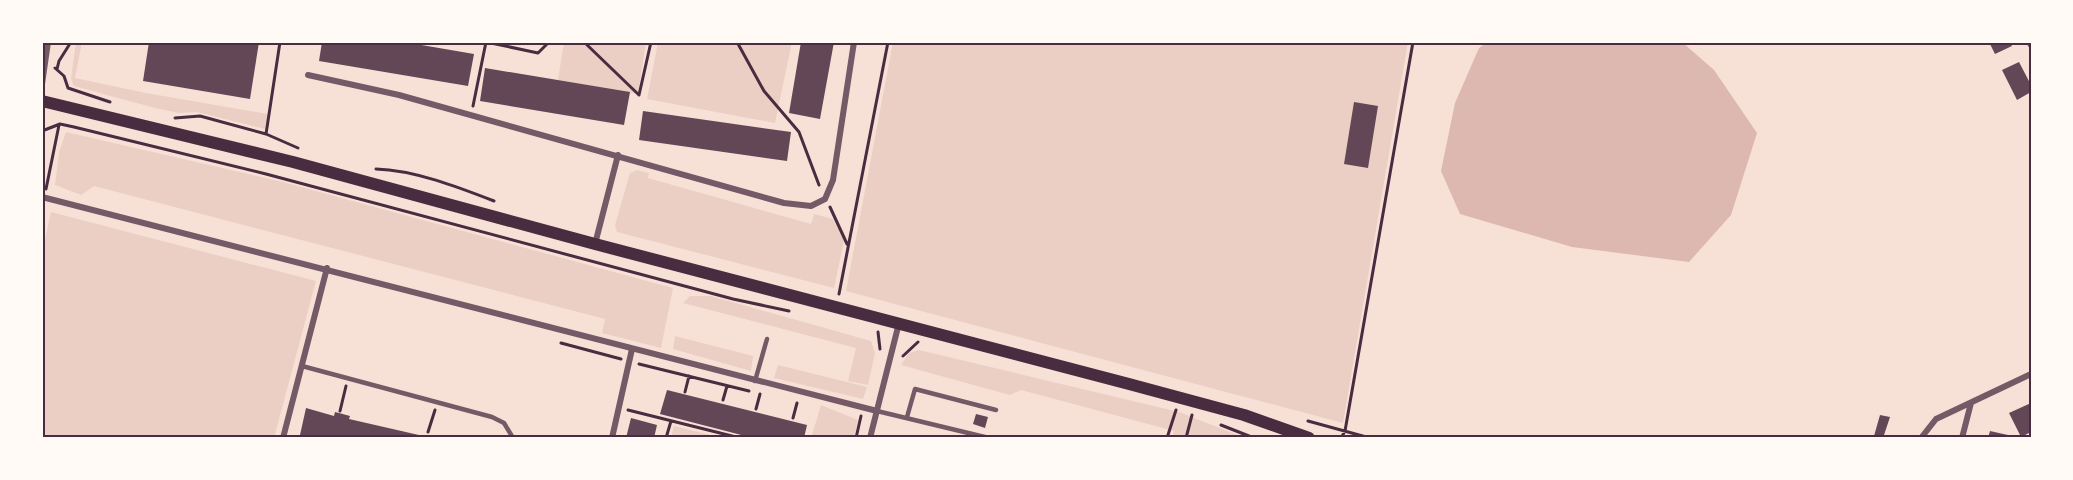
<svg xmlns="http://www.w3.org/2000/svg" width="2073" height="480" viewBox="0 0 2073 480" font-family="'Golos Text',sans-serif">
	<rect width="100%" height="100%" fill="#f7e1d7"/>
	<path fill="#ebcfc5" d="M76 42H82L75 78 146 93 268 114 265 129 197 112 179 113 155 108 74 86 71 79Z
		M564 42H646L638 94 558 80Z
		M658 42H792L775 123 647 99Z
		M893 42H1408L1343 423 846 291Z
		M66 132 283 182 673 288 661 348 602 333 605 319 94 186 81 195 55 185 59 152Z
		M637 170 649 173 648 178 811 224 814 214 833 219 844 241 834 288 617 232 615 225 630 173Z
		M51 212 316 281 274 438H42V253Z
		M690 296H711L871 341 875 353 868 385 848 381 856 348 683 303Z
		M675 336 753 356 751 371 673 349Z
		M919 350 1179 412 1245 438H1172L1174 431 1021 390 1010 395 901 365 909 353Z
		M778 365 867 387 863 399 774 378Z
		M821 405 858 420 854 438H811Z
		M674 426 723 438H671Z"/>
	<path fill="#dcb8b0" d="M1488 42H1682L1714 70 1757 133 1731 215 1689 262 1572 247 1460 214 1441 171 1455 103 1479 48Z"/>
	<path fill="#644757" d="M149 42H259L250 99 143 81Z
		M322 42H404L474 54 468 86 319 61Z
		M801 42H834L820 119 789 113Z
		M1989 42H2010L2012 46 1995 54Z
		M2019 62 2031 85V92L2017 100 2002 70Z
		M485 68 630 92 624 125 480 101Z
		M1354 102 1378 106 1368 168 1344 164Z
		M643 111 791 132 787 161 639 140Z
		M667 390 807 425 804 438H753L660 414Z
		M2031 403V432L2021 437 2009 413Z
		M306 408 334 416 335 412 339 413 350 416 349 419 432 438H312L300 435Z
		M976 414 988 417 985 428 973 424Z
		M1880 415 1890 417 1883 438 1874 436Z
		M631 418 657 425 654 438H626Z
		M1990 431 2017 437V438H1988Z"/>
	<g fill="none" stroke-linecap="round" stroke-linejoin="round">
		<path stroke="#4a2c40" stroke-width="3" d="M584 42 639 95 651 42
			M737 42 764 91 799 132 819 185
			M55 68 64 76 68 88 110 102
			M57 69 59 61 71 42
			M473 106 486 42 538 53 549 42
			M175 118 200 116 266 134 298 148
			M42 131 60 124 74 127 266 174 733 299 789 311
			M266 134 280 42
			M376 169C414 170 458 187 494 201
			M46 189 59 125
			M830 207 847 244
			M839 294 888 42
			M878 332 880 349
			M561 343 621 359
			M903 356 918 342
			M639 364 749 391
			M685 392 689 376
			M723 400 727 386
			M756 409 760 394
			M628 410 740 438
			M340 411 346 386
			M793 418 797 403
			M1308 421 1370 438
			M1221 425 1254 438
			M428 432 435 410
			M666 438 671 421
			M856 438 861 416
			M1167 438 1176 410
			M1186 438 1192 415
			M1341 438 1345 431 1413 42"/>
		<path stroke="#755966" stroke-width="4.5" d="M302 366 492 417 504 423 513 438
			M755 381 767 339
			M877 411 989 438
			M907 417 915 389 996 410"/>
		<path stroke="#755966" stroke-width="6" d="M2029 42 2031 45
			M308 75 399 95 784 203 811 206 825 199 833 180 854 42
			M42 84 48 42
			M42 197 877 411
			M595 244 618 155
			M283 438 327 268
			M612 438 632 349
			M870 438 899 323
			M1921 438 1936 419 2031 374
			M1962 438 1971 403"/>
		<path stroke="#4a2c40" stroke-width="12" d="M42 101 293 162 595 244 1129 384 1244 415 1309 438"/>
	</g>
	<rect width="2073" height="480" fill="none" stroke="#fffaf5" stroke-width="87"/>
	<rect x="44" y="44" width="1986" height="392" fill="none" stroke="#4a2c40" stroke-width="2"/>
</svg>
